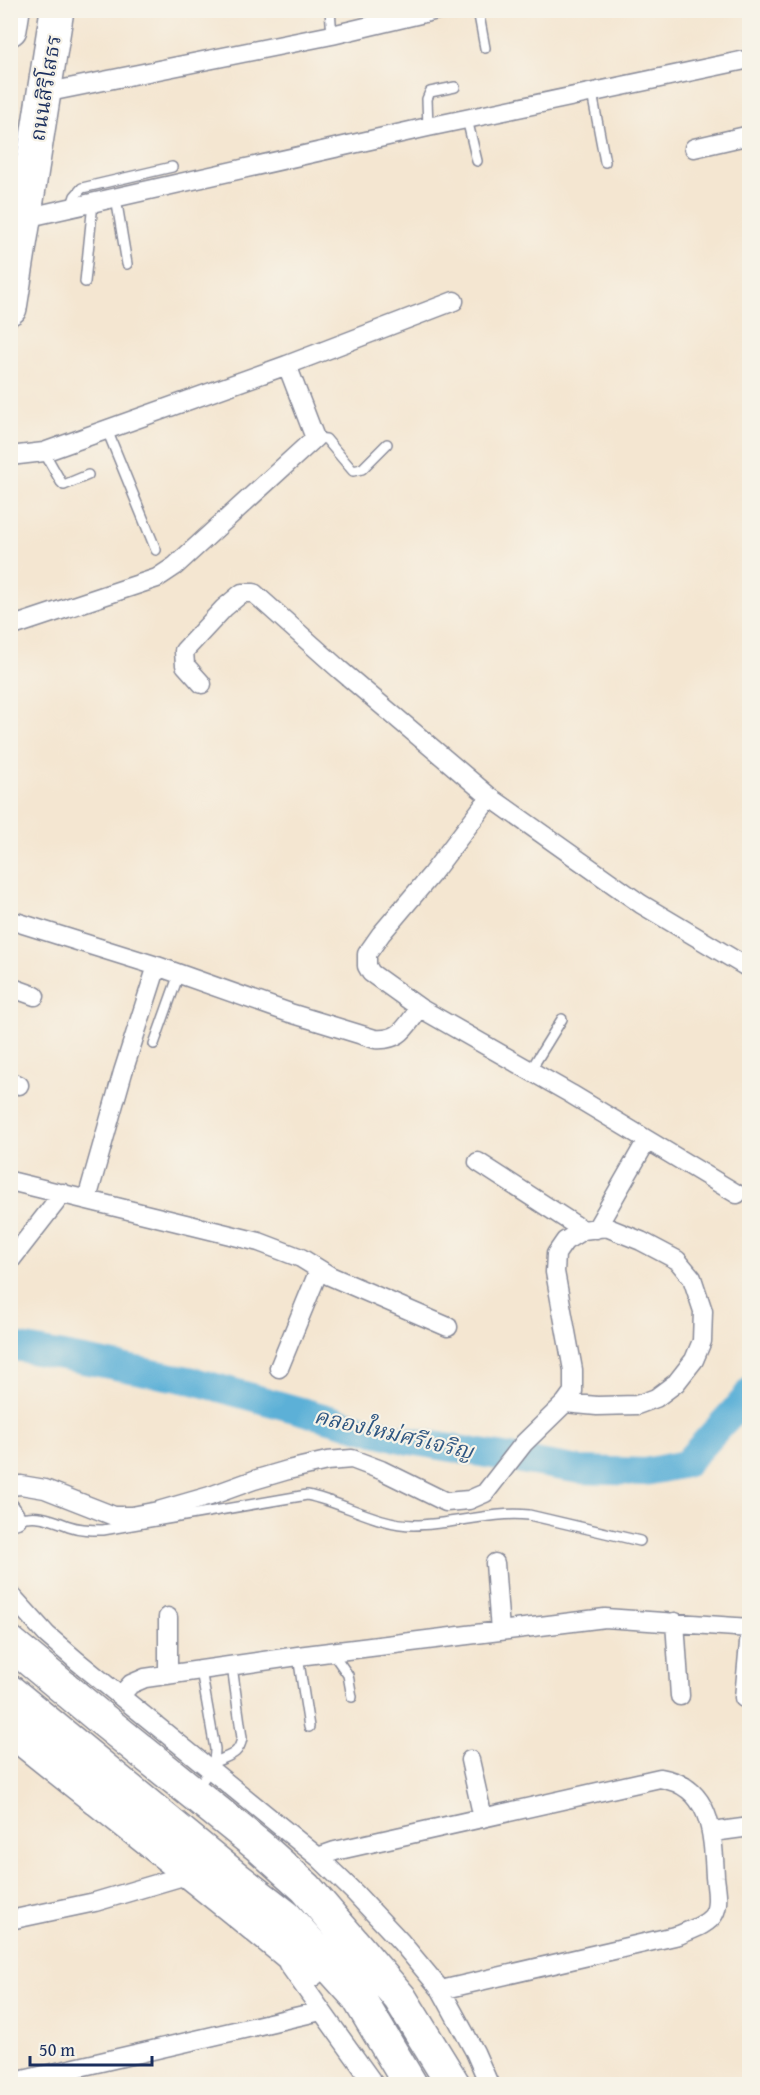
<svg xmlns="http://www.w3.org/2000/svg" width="760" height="2095" viewBox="0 0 760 2095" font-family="'Gentium Book Plus','Noto Serif Thai',serif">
	<rect width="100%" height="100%" fill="#f7f3e8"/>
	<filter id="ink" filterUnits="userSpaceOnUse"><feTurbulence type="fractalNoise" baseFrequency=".0167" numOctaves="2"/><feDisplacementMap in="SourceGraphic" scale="12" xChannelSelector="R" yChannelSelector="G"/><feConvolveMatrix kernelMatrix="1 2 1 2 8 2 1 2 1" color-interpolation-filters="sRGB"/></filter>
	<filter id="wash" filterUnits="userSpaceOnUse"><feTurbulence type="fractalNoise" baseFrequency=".008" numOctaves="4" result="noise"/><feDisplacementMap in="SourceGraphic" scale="24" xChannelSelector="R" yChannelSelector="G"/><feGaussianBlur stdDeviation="1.35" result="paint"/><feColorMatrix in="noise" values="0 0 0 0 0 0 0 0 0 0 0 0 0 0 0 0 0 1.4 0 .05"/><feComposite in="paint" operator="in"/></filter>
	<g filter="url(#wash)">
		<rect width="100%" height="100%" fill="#f4e6d1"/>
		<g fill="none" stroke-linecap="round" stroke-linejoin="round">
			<path stroke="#5bb0d7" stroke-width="28" d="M10 1346 194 1381 405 1440 580 1470 645 1472 685 1464 743 1401 750 1391"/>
		</g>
	</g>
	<g filter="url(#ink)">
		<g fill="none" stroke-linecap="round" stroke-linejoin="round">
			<g stroke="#888a98" stroke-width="12">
				<path id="lane" d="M330 10 332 35
					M478 10 485 48
					M592 93 605 162
					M467 119 477 161
					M428 127 427 99 430 92 455 87
					M116 198 127 264
					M71 208 75 196 82 188 172 167
					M85 282 93 203
					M107 430 156 550
					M315 438 326 439 353 471 362 469 387 444
					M44 452 61 482 64 485 88 475
					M154 1044 179 974
					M530 1071 562 1019
					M17 1519C37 1513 50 1519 69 1526 80 1530 91 1530 103 1530L307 1495C342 1502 378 1525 414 1525 453 1525 490 1511 529 1515L640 1541
					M332 1652 348 1675 352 1697
					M298 1656 309 1727
					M215 1762C230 1755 239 1755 242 1738L232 1666
					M196 1788C207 1775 215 1767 215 1749L201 1670"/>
			</g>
			<g stroke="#888a98" stroke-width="21">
				<path id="street" d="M44 93 332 35 437 10
					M694 148 750 135
					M25 218 428 127 750 59
					M10 456 44 452 287 365 454 301
					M10 627 157 578 175 566 315 438 287 365
					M202 684 185 665 184 651 224 608 242 593H254L339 669 490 797 641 904 750 969
					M490 797 431 875 381 934 367 954V966L371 973 420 1008 571 1094 737 1194
					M10 920 157 966 290 1013 375 1039C401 1041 405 1027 420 1008
					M10 987 35 996
					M10 1082 19 1085
					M478 1162 583 1230
					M10 1181 259 1242 301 1258 330 1276 448 1327
					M87 1199 123 1072 157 966
					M596 1229 647 1140
					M10 1261 63 1193
					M279 1368 319 1270
					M10 1486 21 1485 45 1489 114 1516H132L158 1511 210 1496 254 1480 288 1470 327 1461 352 1459 381 1470 446 1502 469 1500 485 1493 524 1443 565 1403 573 1392V1370L555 1272 556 1254 565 1241 583 1230 606 1227 641 1241 677 1260 692 1278 703 1311 702 1341 694 1360 676 1383 656 1398 637 1405 597 1406 565 1403
					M10 1508 17 1519 10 1521
					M495 1563 500 1631
					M10 1594 47 1635 77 1661 318 1857 355 1893 401 1942 441 1990 475 2052 489 2084
					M675 1622 680 1696
					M168 1675V1617
					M120 1696 131 1684 145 1678 298 1656 605 1618 750 1628
					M744 1698 750 1632
					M470 1760 483 1818
					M713 1832 750 1827
					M318 1857 335 1851 660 1778C712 1786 713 1835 715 1877 716 1888 720 1903 714 1914 708 1925 690 1930 679 1935L441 1990
					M10 1920 95 1902 190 1874
					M288 1964 374 2084
					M10 2083 321 2011"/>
			</g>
			<g stroke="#888a98" stroke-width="36">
				<path id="highway" d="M10 29 13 10
					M10 308 57 10
					M10 1643 98 1716 259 1846 306 1888 400 1998 453 2084
					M10 1692 237 1879 286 1917 358 1997 410 2084
					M10 1729C110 1810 212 1888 310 1970"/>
			</g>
			<use href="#lane" stroke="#fff" stroke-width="9"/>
			<use href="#street" stroke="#fff" stroke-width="18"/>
			<use href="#highway" stroke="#fff" stroke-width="33"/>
		</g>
	</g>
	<g text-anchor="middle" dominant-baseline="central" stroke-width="4.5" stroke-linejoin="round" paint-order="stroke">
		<g font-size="21" fill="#1b2f5e" stroke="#f7f3e8">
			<text transform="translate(45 88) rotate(-81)">ถนนสิริโสธร</text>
		</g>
		<g font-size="22" font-style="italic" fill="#2e5682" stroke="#f7f3e8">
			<text transform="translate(394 1433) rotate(13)">คลองใหม่ศรีเจริญ</text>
		</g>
	</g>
	<rect width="760" height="2095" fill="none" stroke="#f7f3e8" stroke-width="36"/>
	<path d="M30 2056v9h122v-9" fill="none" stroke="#1b2f5e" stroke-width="3"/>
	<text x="39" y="2056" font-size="18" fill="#1b2f5e" stroke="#f7f3e8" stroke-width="4.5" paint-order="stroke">50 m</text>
</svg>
